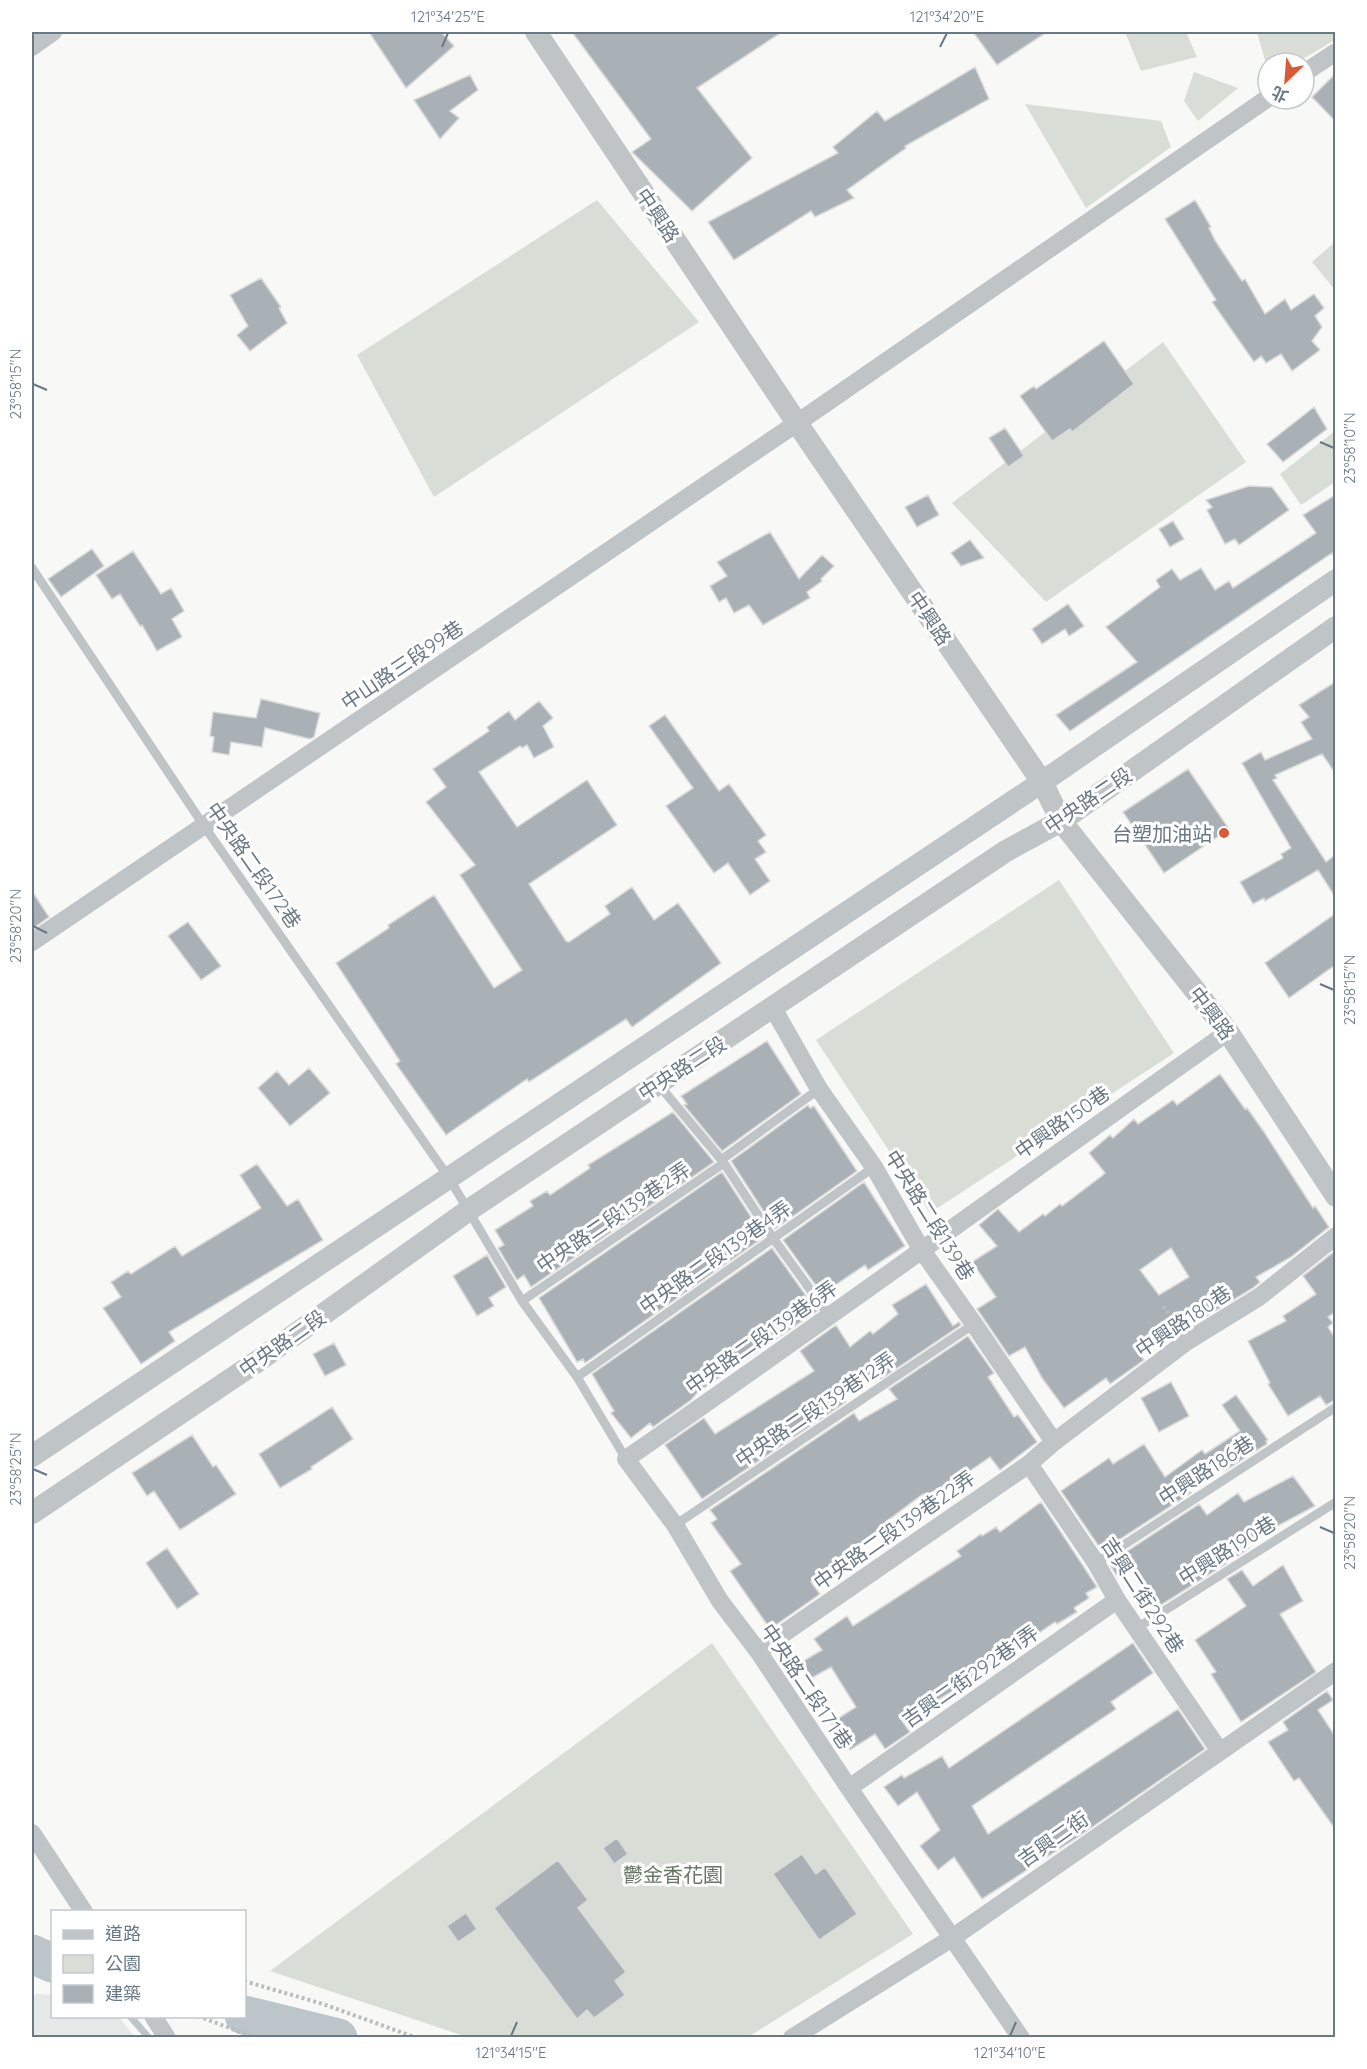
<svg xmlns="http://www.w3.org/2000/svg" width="1367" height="2069" viewBox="0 0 1367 2069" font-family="Quicksand,'Noto Sans TC',sans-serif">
	<rect width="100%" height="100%" fill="#f8f8f6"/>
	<path fill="#e6e7e7" d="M37 1994 52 1995V2016L119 2017 135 2037H32V1998Z"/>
	<path fill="#d8ddd5" d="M1125 32H1186L1197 57 1141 71Z
		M1257 32H1335V40L1296 63H1268V71Z
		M1194 72 1238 88 1198 121 1184 101Z
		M1025 104 1161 121 1171 147 1086 208Z
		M597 200 699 322 434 497 357 355Z
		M1335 242V290L1312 262Z
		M1163 342 1246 462 1046 602 952 503Z
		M1335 431V482L1301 505 1280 474Z
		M1059 880 1174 1053 930 1213 816 1040Z
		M712 1643 913 1934 748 2037H467L270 1971Z"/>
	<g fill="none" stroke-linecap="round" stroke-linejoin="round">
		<path stroke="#bbc5ca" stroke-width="7" d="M130 2016 149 2038"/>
		<path stroke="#bbc5ca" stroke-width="39" d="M32 1954 52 1963
			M244 2015 338 2038"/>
	</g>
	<path fill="#a9b1b6" stroke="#dadad8" stroke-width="1.5" fill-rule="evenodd" d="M369 32H441L454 46 406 88Z
		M572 32H782L697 88 752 158 692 211 632 152 651 139Z
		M973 32H1047L997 65Z
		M975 67 989 99 905 146 906 148 847 190 854 198 815 217 811 211 734 260 708 222 838 153 833 147 877 111 885 121Z
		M1335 74V121L1312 97Z
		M470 75 478 90 450 111 459 118 440 139 414 100Z
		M1195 200 1211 227 1209 228 1216 242 1242 281 1245 279 1265 314 1285 299 1291 310 1314 294 1324 308 1315 316 1322 327 1312 341 1320 350 1292 371 1281 354 1266 363 1261 356 1254 362 1212 302 1216 300 1165 219Z
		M261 278 281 307 279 308 287 323 250 351 237 335 248 326 230 295Z
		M1104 341 1134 384 1072 432 1070 429 1052 441 1020 396 1034 386 1036 389Z
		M1314 407 1327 429 1283 462 1267 444Z
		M1005 428 1024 456 1008 467 989 438Z
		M1249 486 1272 487 1289 510 1239 545 1235 539 1225 544 1207 510 1212 507 1206 500Z
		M928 495 939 515 917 527 905 507Z
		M1335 495V558L1332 553 1070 731 1056 715 1137 662 1106 627 1160 587 1156 580 1172 569 1180 580 1201 568 1215 590 1229 581 1233 588 1316 533 1303 515Z
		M1173 521 1184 539 1170 547 1159 529Z
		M770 532 799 579 822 555 834 566 821 579 822 581 807 592 810 598 763 625 749 605 734 613 726 598 719 602 710 586 727 576 717 562Z
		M970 540 984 558 961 566 951 553Z
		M92 549 104 566 61 597 48 579Z
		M133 551 161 594 171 588 184 611 172 619 182 637 157 651 142 625 140 626 120 594 112 599 96 575Z
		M1068 604 1084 626 1069 636 1065 629 1042 644 1032 629Z
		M1335 682V773L1322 754 1275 775 1277 778 1273 780 1326 862 1335 855V897L1318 870 1265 901 1264 898 1253 904 1240 882 1283 858 1281 854 1291 848 1242 763 1261 752 1265 760 1312 739 1301 722 1309 717 1299 705Z
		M261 699 320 713 314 737 310 739 265 728 262 747 231 742 229 755 212 752 214 737 210 736 213 712 256 718Z
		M539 701 553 718 543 726 554 747 534 758 527 745 522 748 520 746 479 772 517 827 587 780 617 825 529 884 566 941 569 942 610 914 605 906 632 887 654 920 678 903 721 963 632 1027 626 1019 529 1082 527 1079 446 1135 396 1064 400 1061 336 963 389 928 388 925 434 895 494 988 522 970 460 875 475 865 426 802 446 787 433 769 489 731 487 727 509 711 515 720Z
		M665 715 719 791 729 784 766 835 758 841 766 852 755 859 770 881 750 895 728 863 714 873 666 806 693 788 649 726Z
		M1188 769 1229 829 1164 873 1123 812Z
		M32 891 49 917 32 929Z
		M1335 914V965L1289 998 1265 963Z
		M188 922 221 966 201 980 168 936Z
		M767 1041 801 1094 722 1151 684 1105 687 1104 681 1096Z
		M309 1068 330 1093 290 1126 258 1088 277 1071 289 1085Z
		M1220 1074 1245 1109 1247 1108 1264 1132 1313 1208 1315 1206 1329 1227 1291 1257 1256 1277 1260 1282 1253 1288 1207 1316 1199 1303 1167 1324 1172 1332 1140 1355 1144 1360 1110 1384 1106 1378 1064 1408 1042 1378 1025 1347 1009 1356 977 1309 996 1297 972 1262 997 1246 979 1225 998 1209 1019 1232 1043 1214 1045 1216 1060 1204 1062 1206 1103 1175 1105 1173 1089 1153 1110 1135 1113 1138 1134 1119 1138 1124 1173 1100 1177 1105ZM1171 1248 1189 1277 1159 1295 1140 1270Z
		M808 1105 810 1108 814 1106 857 1171 775 1229 731 1161Z
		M673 1112 714 1162 531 1287 524 1275 517 1280 498 1248 504 1245 495 1230 533 1206 530 1201 547 1191 550 1195 590 1168 588 1165Z
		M257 1164 287 1206 298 1199 323 1240 169 1332 175 1341 141 1364 103 1308 121 1297 111 1282 128 1271 131 1274 175 1246 182 1256 261 1208 240 1175Z
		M722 1172 764 1237 585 1363 583 1359 577 1362 539 1298Z
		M864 1182 905 1246 868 1270 865 1265 822 1294 783 1240Z
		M772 1248 817 1311 698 1392 691 1400 653 1427 650 1423 631 1438 611 1413 614 1411 592 1374Z
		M1335 1251V1312L1328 1317 1333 1323 1328 1327 1335 1338V1400L1326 1405 1320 1396 1288 1416 1268 1384 1270 1383 1248 1341 1286 1321 1283 1316 1316 1294 1303 1276Z
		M487 1255 506 1287 489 1298 494 1306 477 1316 453 1276Z
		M926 1284 953 1326 959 1322 961 1325 881 1379 875 1372 842 1394 846 1402 702 1499 665 1445 704 1418 715 1434 814 1371 800 1351 836 1325 850 1347 870 1331 873 1334 898 1314 892 1305Z
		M968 1336 994 1373 988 1377 1014 1417 1018 1415 1037 1442 1000 1470 990 1457 954 1482 953 1480 924 1497 923 1494 887 1521 891 1527 844 1555 845 1557 833 1564 834 1566 811 1582 820 1594 770 1629 730 1571 741 1564 711 1523 717 1519 710 1510 854 1413 859 1421 897 1399 889 1389Z
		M334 1343 346 1365 325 1376 313 1354Z
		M1171 1382 1189 1416 1159 1432 1141 1398Z
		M1236 1395 1268 1440 1266 1441 1267 1444 1226 1470 1222 1464 1187 1488 1191 1493 1102 1551 1061 1491 1109 1458 1113 1464 1144 1444 1165 1477 1202 1450 1205 1454 1240 1431 1222 1405Z
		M332 1407 353 1439 311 1467 312 1469 280 1488 259 1454Z
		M192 1435 213 1467 216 1465 236 1494 180 1530 154 1491 147 1496 132 1473Z
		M1293 1476 1315 1506 1268 1531 1247 1545 1249 1548 1234 1559 1161 1605 1134 1567 1118 1578 1109 1563 1199 1504 1207 1515 1238 1493 1244 1502Z
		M1041 1502 1097 1587 1086 1593 1089 1598 1074 1608 1077 1612 1057 1624 1055 1622 1020 1646 1018 1642 988 1659 991 1664 954 1688 955 1690 902 1721 910 1732 885 1749 875 1734 850 1750 831 1723 856 1707 831 1667 810 1679 800 1663 822 1650 814 1639 847 1616 853 1626 961 1556 957 1551 981 1534 982 1536 996 1527 1000 1532Z
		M167 1548 199 1594 177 1609 146 1563Z
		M1283 1565 1303 1601 1280 1614 1316 1672 1241 1722 1211 1674 1216 1672 1195 1640 1246 1606 1227 1579 1242 1570 1253 1586Z
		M1133 1643 1153 1673 1111 1702 1116 1709 972 1806 988 1834 1178 1709 1205 1749 1075 1839 982 1899 954 1857 938 1870 920 1846 940 1830 917 1792 898 1806 884 1787 902 1775 904 1778 942 1756 949 1768Z
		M1327 1691 1333 1700 1318 1710 1335 1736V1829L1299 1778 1294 1781 1268 1742 1288 1730 1283 1722Z
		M617 1838 628 1854 614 1864 603 1848Z
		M802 1854 816 1874 825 1867 857 1914 819 1940 773 1874Z
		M558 1860 588 1900 578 1908 626 1972 615 1981 625 1995 594 2018 587 2010 577 2019 494 1908Z
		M466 1913 477 1929 458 1942 447 1926Z"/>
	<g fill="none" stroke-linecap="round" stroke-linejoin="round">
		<path stroke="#babdbf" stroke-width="4" stroke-dasharray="3 3" stroke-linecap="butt" d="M1163 1306 1176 1326
			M244 1981 323 2004 417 2038
			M198 2016 256 2038"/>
		<path stroke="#bfc4c7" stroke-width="9" d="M32 568 204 826 449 1178 522 1301 577 1377 626 1459
			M658 1084 724 1163 773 1238 830 1317
			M721 1160 819 1089
			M522 1301 724 1163
			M577 1377 874 1167
			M675 1525 974 1324
			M1096 1563 1336 1407
			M1137 1628 1336 1502"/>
		<path stroke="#bfc4c7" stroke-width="18" d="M32 47 53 32
			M1304 73 1336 52
			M32 942 797 423 1268 98
			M773 1008 819 1089 874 1167 921 1249 974 1324 1054 1442
			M1029 1464 1096 1563 1117 1600 1219 1750
			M758 1651 1029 1464 1054 1442 1186 1342 1259 1297 1336 1236
			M849 1788 1117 1600
			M32 1833 84 1912
			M153 2016 167 2038
			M792 2038 952 1938 1336 1671
			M1021 2038 849 1788 758 1651 720 1601 675 1525 626 1459C828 1319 1027 1174 1228 1032"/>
		<path stroke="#bfc4c7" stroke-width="22" d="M536 32 797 423 1042 782 1061 821 1228 1032 1336 1196
			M32 1456 1042 782 1336 580
			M32 1513 258 1361 469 1210 1006 851 1061 821 1336 627"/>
	</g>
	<path fill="none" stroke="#697885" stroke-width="2" d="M442 47 448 33M940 47 947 33M33 384 47 390M1320 442 1334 448M33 926 47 933M1320 984 1334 990M33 1469 47 1475M1320 1527 1334 1533M511 2036 517 2022M1010 2036 1016 2022"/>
	<circle fill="#d95b35" stroke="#fff" stroke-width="2" cx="1224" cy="833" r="6"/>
	<g text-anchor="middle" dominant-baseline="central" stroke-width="6" stroke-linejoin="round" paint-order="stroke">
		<g font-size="20" fill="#697885" stroke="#fff">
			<text transform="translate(658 215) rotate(56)">中興路</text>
			<text transform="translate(930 618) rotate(56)">中興路</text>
			<text transform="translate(402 665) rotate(-34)">中山路三段99巷</text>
			<text transform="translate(1088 800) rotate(-34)">中央路二段</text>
			<text transform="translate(254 865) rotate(55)">中央路二段172巷</text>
			<text transform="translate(1212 1013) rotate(53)">中興路</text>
			<text transform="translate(682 1068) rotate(-33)">中央路二段</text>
			<text transform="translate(1062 1122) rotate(-35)">中興路150巷</text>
			<text transform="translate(930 1215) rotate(58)">中央路二段139巷</text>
			<text transform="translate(613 1217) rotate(-34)">中央路二段139巷2弄</text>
			<text transform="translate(715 1257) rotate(-35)">中央路二段139巷4弄</text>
			<text transform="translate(1183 1321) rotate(-34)">中興路180巷</text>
			<text transform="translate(761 1337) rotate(-35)">中央路二段139巷6弄</text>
			<text transform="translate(282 1343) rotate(-35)">中央路二段</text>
			<text transform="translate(815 1409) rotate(-34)">中央路二段139巷12弄</text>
			<text transform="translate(1206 1470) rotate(-33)">中興路186巷</text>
			<text transform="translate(894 1530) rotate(-35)">中央路二段139巷22弄</text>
			<text transform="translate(1227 1550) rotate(-32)">中興路190巷</text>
			<text transform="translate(1143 1595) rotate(57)">吉興二街292巷</text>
			<text transform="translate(970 1676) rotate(-35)">吉興二街292巷1弄</text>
			<text transform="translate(807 1686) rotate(56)">中央路二段171巷</text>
			<text transform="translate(1053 1839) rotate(-35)">吉興二街</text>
		</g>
		<g font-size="20" fill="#697885" stroke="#fff" text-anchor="end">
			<text x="1212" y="833">台塑加油站</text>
		</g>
		<g font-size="20" fill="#677764" stroke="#fff">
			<text x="673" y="1874">鬱金香花園</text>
		</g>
	</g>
	<rect width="1367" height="2069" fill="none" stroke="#ffffff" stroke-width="66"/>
	<rect x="51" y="1910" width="195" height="108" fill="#ffffff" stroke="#c3c9ce" stroke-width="1.5"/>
	<rect x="63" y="1930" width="30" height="9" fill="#bfc4c7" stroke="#c3c9ce" stroke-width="1.5"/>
	<text x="105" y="1940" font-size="18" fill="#697885">道路</text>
	<rect x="63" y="1955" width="30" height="18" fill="#d8ddd5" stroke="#c3c9ce" stroke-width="1.5"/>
	<text x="105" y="1970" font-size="18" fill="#697885">公園</text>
	<rect x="63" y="1985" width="30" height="18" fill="#a9b1b6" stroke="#c3c9ce" stroke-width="1.5"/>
	<text x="105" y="2000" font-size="18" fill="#697885">建築</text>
	<g transform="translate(1286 81) rotate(205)"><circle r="28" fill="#ffffff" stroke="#c3c9ce" stroke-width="1.5"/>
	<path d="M0-4.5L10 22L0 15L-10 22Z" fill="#d95b35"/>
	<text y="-9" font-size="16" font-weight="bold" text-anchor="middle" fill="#697885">北</text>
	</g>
	<rect x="33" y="33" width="1301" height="2003" fill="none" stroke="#697885" stroke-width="2"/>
	<g font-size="15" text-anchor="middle" fill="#697885">
		<text x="448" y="22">121°34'25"E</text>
		<text x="947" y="22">121°34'20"E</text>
		<text transform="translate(16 384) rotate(-90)" y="5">23°58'15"N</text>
		<text transform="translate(1350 448) rotate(-90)" y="5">23°58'10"N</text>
		<text transform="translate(16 926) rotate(-90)" y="5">23°58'20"N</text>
		<text transform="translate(1350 990) rotate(-90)" y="5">23°58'15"N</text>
		<text transform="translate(16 1469) rotate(-90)" y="5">23°58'25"N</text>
		<text transform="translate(1350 1533) rotate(-90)" y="5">23°58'20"N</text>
		<text x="511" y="2058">121°34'15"E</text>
		<text x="1010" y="2058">121°34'10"E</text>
	</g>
</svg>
